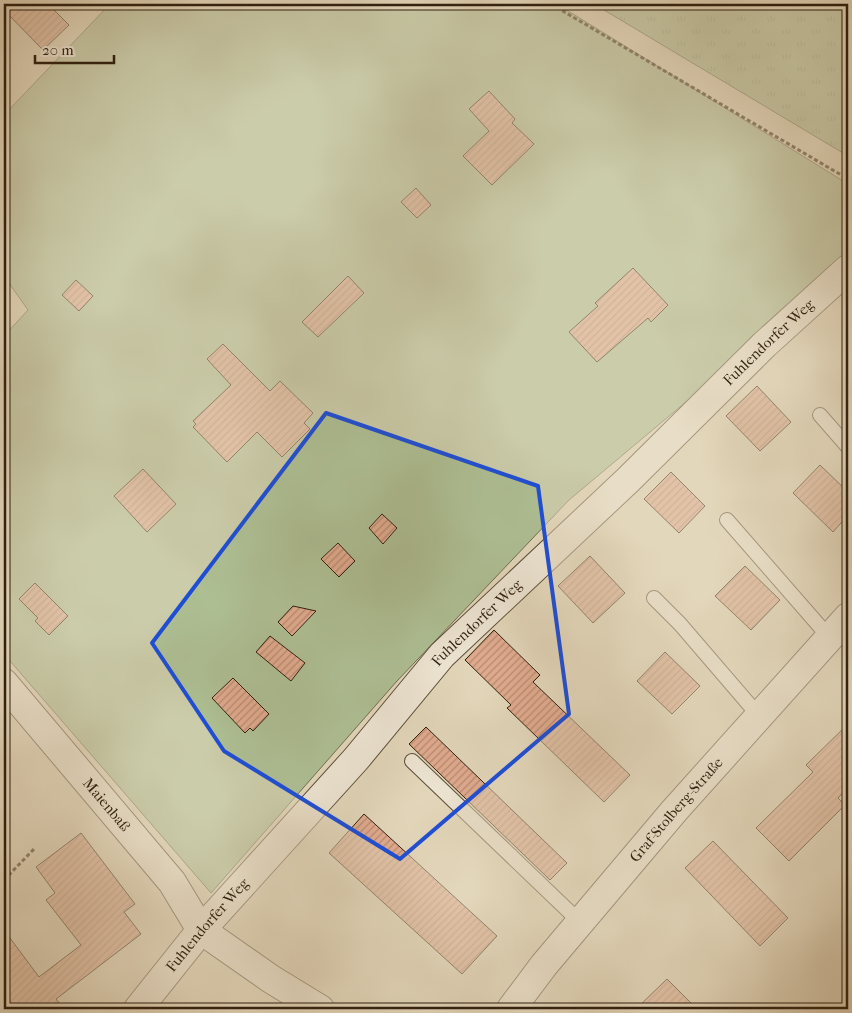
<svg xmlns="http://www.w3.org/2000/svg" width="852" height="1013" viewBox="0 0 852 1013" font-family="'IM FELL French Canon',serif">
	<defs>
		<pattern id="grass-tufts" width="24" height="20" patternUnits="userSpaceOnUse" patternTransform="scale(1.25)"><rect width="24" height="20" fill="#aebf94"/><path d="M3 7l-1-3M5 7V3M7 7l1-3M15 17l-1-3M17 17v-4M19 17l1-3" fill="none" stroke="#96a47e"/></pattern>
		<pattern id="building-hatch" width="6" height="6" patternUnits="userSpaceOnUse" patternTransform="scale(1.25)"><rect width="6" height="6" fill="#e1ab8f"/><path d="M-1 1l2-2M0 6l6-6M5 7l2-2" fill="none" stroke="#b78b73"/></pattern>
	</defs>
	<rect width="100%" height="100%" fill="#e3d7bb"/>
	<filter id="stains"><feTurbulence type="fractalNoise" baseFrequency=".004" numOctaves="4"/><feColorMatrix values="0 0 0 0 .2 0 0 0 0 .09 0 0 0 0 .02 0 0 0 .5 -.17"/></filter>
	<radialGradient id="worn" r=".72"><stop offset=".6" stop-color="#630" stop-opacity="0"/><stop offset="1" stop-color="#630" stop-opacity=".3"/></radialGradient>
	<path fill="url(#grass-tufts)" stroke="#6e6f52" d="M594 4H848V156Z"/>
	<path fill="#aebf94" stroke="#6e6f52" d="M110 4H557L848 184V266L569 500 397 681 211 893 4 654V336L28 310 4 276V115Z"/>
	<path fill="url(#building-hatch)" stroke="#2f1f0f" d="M4 4H48L69 25 43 50 4 10Z
		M489 91 515 119 512 123 534 144 492 185 463 156 489 131 469 109Z
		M416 188 431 205 417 218 401 202Z
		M633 268 668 305 651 322 648 318 597 362 569 332 598 306 595 303Z
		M348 276 364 293 318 337 302 322Z
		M76 280 93 296 79 311 62 295Z
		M223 344 270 391 280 381 313 413 304 423 310 429 282 457 257 432 227 462 193 427 196 424 193 421 231 385 207 359Z
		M757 386 791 422 760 451 726 416Z
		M820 465 848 492V515L833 532 793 493Z
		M143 469 176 504 147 532 114 496Z
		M671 472 705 506 679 533 644 499Z
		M382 514 397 528 383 544 369 528Z
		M338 543 355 561 339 577 321 559Z
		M590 556 625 593 593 623 558 586Z
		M745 566 780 600 751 630 715 596Z
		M35 583 68 616 49 635 35 621 38 618 19 599Z
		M293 606 316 611 292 636 278 622Z
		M494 630 540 675 533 682 630 775 604 802 507 708 511 705 465 660Z
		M270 636 305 663 291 681 256 652Z
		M665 652 700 686 672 714 637 681Z
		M233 678 269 714 253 731 250 728 245 733 212 698Z
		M848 724V788L838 798 845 805 789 861 756 828 813 772 806 765Z
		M426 727 567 863 550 880 409 744Z
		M364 814 497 936 462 974 329 853Z
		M81 833 135 904 124 912 141 934 56 999 64 1009H4V930L39 977 81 945 46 900 55 893 36 867Z
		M713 841 788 918 760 946 685 868Z
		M667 979 697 1009H636Z"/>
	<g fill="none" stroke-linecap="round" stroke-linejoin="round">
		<g stroke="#5c4d3a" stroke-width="16">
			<path id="lane" d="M820 415 848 447
				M727 520 829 637
				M654 598 680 624 759 716
				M412 761 580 922"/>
		</g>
		<g stroke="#5c4d3a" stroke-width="30">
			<g id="street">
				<path id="s1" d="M4 683 172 882 201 930 271 979 320 1009"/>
				<path id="s2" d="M138 1009 201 930 356 759 442 655 628 480 764 345 848 269"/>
				<path id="s3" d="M511 1009 544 965 674 811 848 617"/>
			</g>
		</g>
		<path stroke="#2f1f0f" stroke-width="3" stroke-dasharray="4 2.5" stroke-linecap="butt" d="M551 4 848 179
			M4 880 35 848"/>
		<use href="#lane" stroke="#ede5d3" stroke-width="14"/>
		<use href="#street" stroke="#ede5d3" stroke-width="28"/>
	</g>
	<path d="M0 0H852V1013H0ZM326 413 538 486 569 714 400 859 224 751 152 643Z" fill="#e3d7bb" fill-opacity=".55" fill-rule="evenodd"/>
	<path fill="none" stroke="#1d4ed8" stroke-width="4" stroke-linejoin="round" d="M326 413 538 486 569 714 400 859 224 751 152 643Z"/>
	<g text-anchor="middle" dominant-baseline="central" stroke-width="5" stroke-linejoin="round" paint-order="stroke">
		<g font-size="15" fill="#2f1f0f" stroke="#ede5d3">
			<text stroke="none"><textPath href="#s2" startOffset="919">Fuhlendorfer Weg</textPath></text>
			<text stroke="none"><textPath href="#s2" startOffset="514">Fuhlendorfer Weg</textPath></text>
			<text stroke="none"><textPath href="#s1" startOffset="159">Maienbaß</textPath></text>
			<text stroke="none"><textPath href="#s3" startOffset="259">Graf-Stolberg-Straße</textPath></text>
			<text stroke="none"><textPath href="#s2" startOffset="109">Fuhlendorfer Weg</textPath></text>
		</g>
	</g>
	<rect width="852" height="1013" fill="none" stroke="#e3d7bb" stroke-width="20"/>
	<rect x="5" y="5" width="842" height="1003" fill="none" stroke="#2f1f0f" stroke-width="2.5"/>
	<rect x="10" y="10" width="832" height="993" fill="none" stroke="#2f1f0f"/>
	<path d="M35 55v8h79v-8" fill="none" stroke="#2f1f0f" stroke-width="2.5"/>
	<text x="42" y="55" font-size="15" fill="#2f1f0f" stroke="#ede5d3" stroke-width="4" paint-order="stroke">20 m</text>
	<rect width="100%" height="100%" filter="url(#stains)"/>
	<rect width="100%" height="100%" fill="url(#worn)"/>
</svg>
